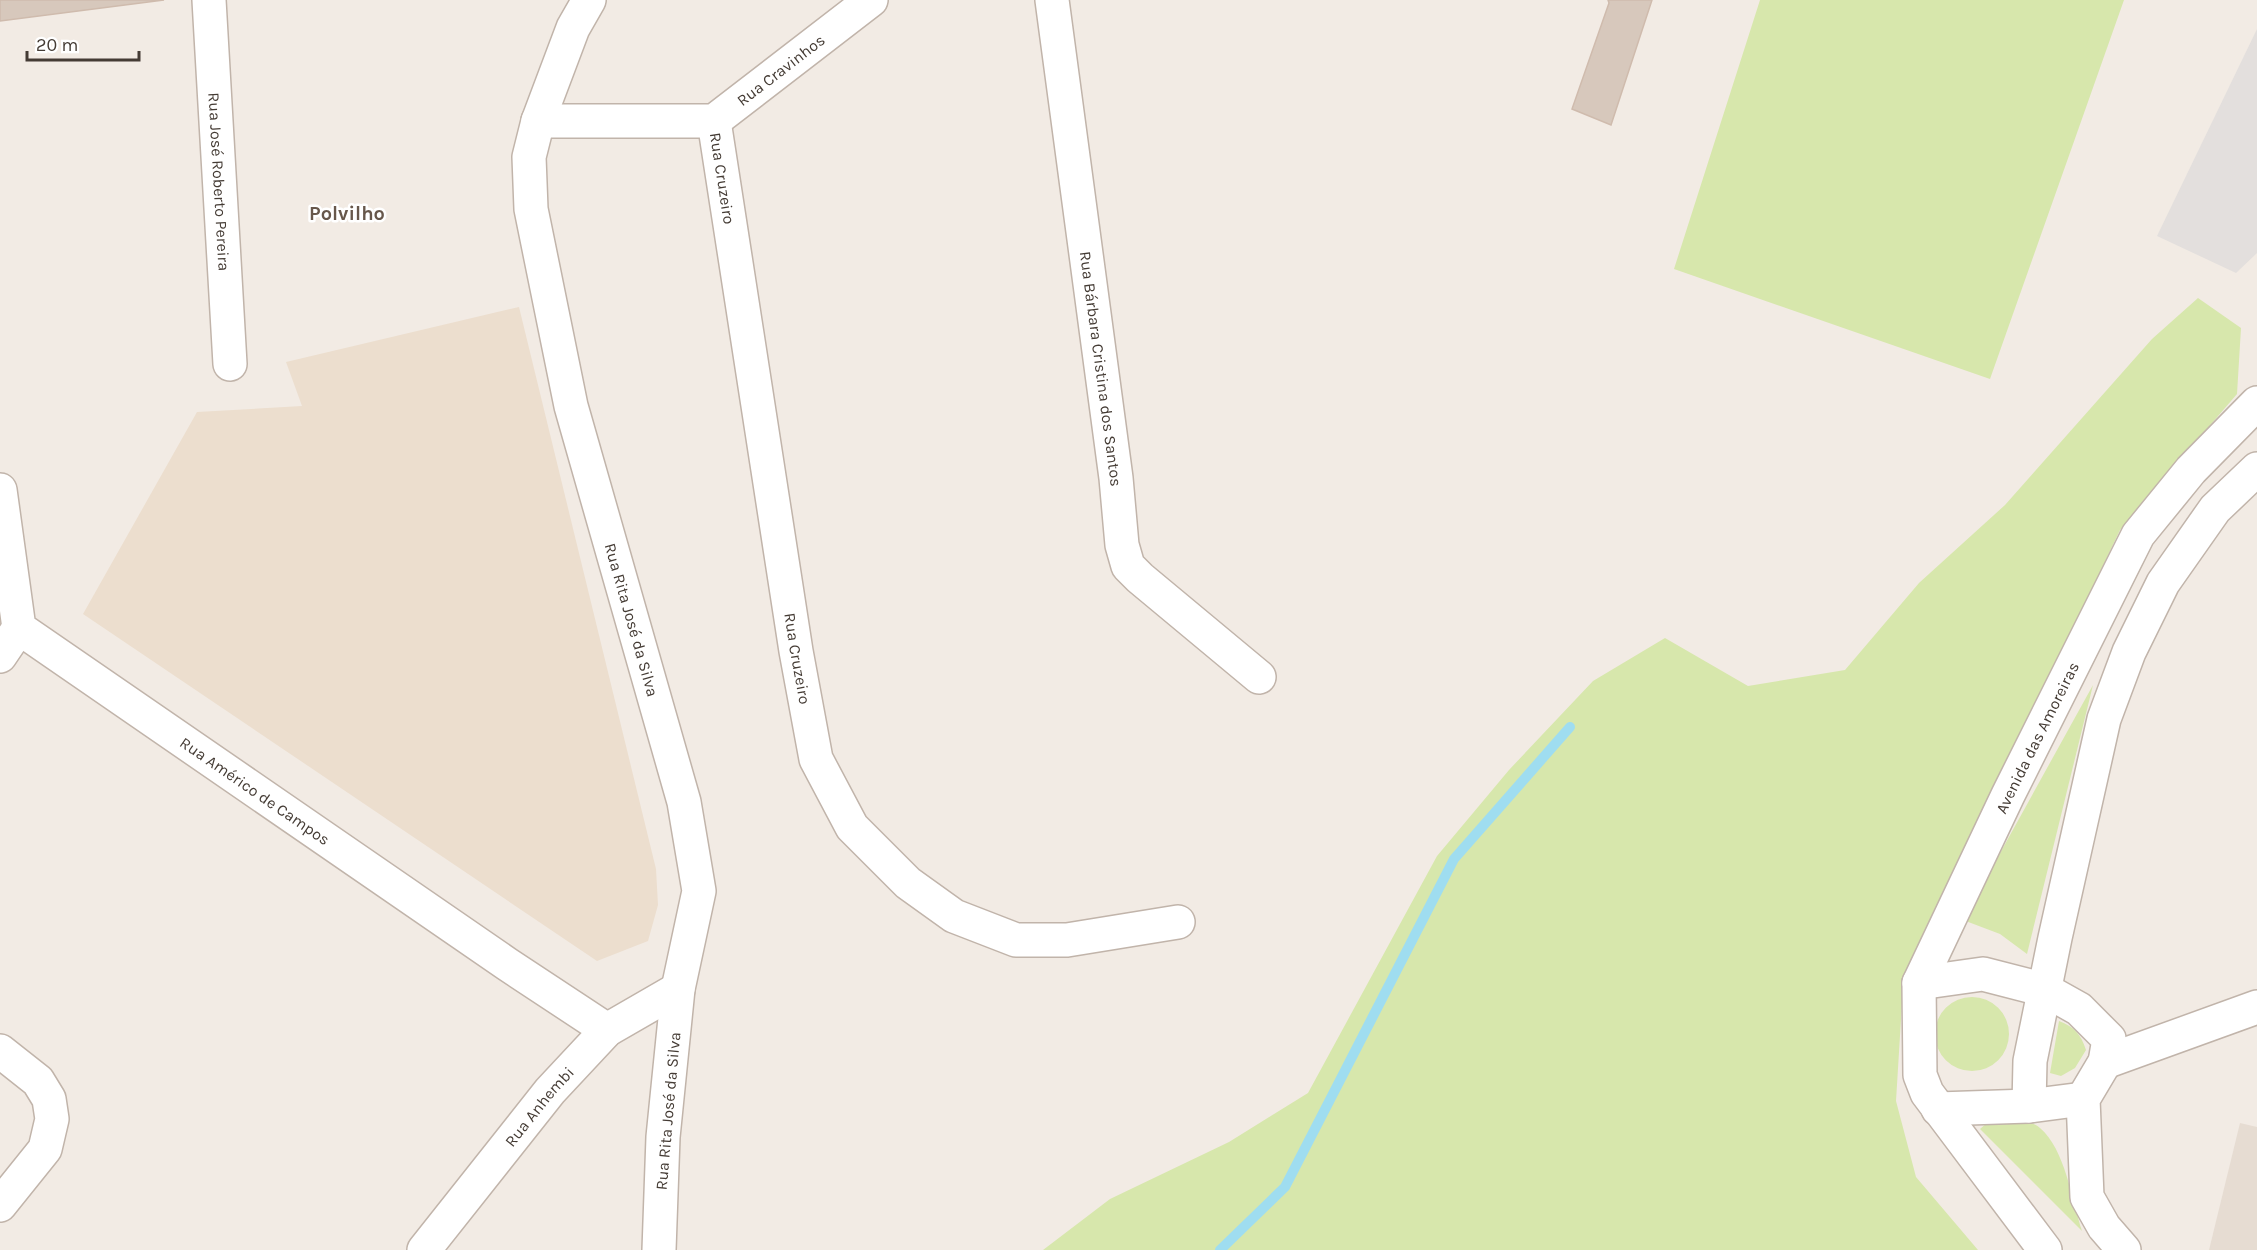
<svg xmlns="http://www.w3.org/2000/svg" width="2257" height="1250" viewBox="0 0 2257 1250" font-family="Karla,sans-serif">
	<rect width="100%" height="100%" fill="#f2ebe4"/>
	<path fill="#e6dcd2" d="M2240 1123 2257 1127V1250H2209Z"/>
	<path fill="#ecdece" d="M519 307 656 869 658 905 648 941 597 961 83 614 197 412 302 406 286 362Z"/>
	<path fill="#d7e7ac" d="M1760 0H2124L1990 379 1674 269Z
		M2198 298 2241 328 2237 394 2120 530 1903 987 1896 1101 1916 1177 1978 1250H1043L1110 1199 1229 1142 1308 1093 1437 856 1509 770 1593 681 1665 638 1748 686 1845 670 1919 583 2005 505 2152 339Z
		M2093 685 2027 954 2000 934 1963 920Z
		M1935 1034a37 37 0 1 1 74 0a37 37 0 1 1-74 0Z
		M2059 1021C2074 1027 2081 1034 2086 1050L2075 1068 2061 1076 2050 1073Z
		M1994 1117C2008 1118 2029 1119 2040 1128 2065 1149 2072 1200 2082 1231L1980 1129Z"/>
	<path fill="#e3dfdd" d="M2257 29V253L2236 273 2157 236Z"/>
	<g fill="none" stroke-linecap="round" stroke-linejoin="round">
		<path stroke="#9fddf0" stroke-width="10" d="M1220 1250 1285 1187 1454 859 1570 727"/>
	</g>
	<path fill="#d7c8bc" stroke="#cfbbad" stroke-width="1.5" d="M0 0H164L0 21Z
		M1608 0H1652L1611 125 1572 109 1609 3Z"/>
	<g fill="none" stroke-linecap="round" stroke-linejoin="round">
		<g stroke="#c1b4aa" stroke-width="36">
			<g id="minor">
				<path id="s1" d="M209 0 230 364"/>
				<path id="s2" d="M589 0 573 28 538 121 529 157 531 209 571 406 684 802 699 891 678 989 663 1137 659 1250"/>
				<path id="s3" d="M1052 0 1116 478 1122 545 1128 566 1140 578 1259 677"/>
				<path id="s4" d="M538 121H714L871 0"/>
				<path id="s5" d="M714 121 796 651 816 759 852 827 908 883 954 916 1016 940H1067L1178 922"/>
				<path id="s6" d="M0 490 19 628 507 964 607 1030"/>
				<path d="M0 656 19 628"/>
				<path d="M1919 983 1983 974 2045 990 2079 1009 2109 1039 2105 1062 2083 1099 2087 1197 2104 1227 2124 1250"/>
				<path d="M0 1051 38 1081 49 1099 52 1119 45 1149 0 1205"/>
				<path d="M2105 1062 2257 1007"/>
				<path d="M2029 1106 2030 1061 2055 938 2104 719 2129 652 2163 583 2215 509 2257 469"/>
				<path d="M1938 1109 2029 1106 2083 1099"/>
				<path id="s7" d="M424 1250 550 1091 607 1030 678 989"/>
				<path id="s8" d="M2045 1250 1927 1093 1920 1075 1919 983 2008 795 2138 535 2191 470 2257 403"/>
			</g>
		</g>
		<use href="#minor" stroke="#fff" stroke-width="33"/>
	</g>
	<g text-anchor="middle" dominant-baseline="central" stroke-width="5" stroke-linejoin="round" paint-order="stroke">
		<g font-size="16" fill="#443b34" stroke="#fff">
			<text stroke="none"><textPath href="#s4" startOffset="260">Rua Cravinhos</textPath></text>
			<text stroke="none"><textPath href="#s5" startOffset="58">Rua Cruzeiro</textPath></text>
			<text stroke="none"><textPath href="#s1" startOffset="182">Rua José Roberto Pereira</textPath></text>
			<text stroke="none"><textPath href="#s3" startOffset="372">Rua Bárbara Cristina dos Santos</textPath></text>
			<text stroke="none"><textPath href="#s2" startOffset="644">Rua Rita José da Silva</textPath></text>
			<text stroke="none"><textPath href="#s5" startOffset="544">Rua Cruzeiro</textPath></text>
			<text stroke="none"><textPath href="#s8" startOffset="580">Avenida das Amoreiras</textPath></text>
			<text stroke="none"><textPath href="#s6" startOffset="426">Rua Américo de Campos</textPath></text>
			<text stroke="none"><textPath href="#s7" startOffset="184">Rua Anhembi</textPath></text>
			<text transform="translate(668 1111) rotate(-85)">Rua Rita José da Silva</text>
		</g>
		<g font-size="20" font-weight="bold" fill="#67574b" stroke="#fff">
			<text x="347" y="213">Polvilho</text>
		</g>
	</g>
	<path d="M27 51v9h112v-9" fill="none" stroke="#443b34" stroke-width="3"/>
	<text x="36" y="51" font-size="18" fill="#443b34" stroke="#ffffff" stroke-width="4.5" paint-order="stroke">20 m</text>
</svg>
